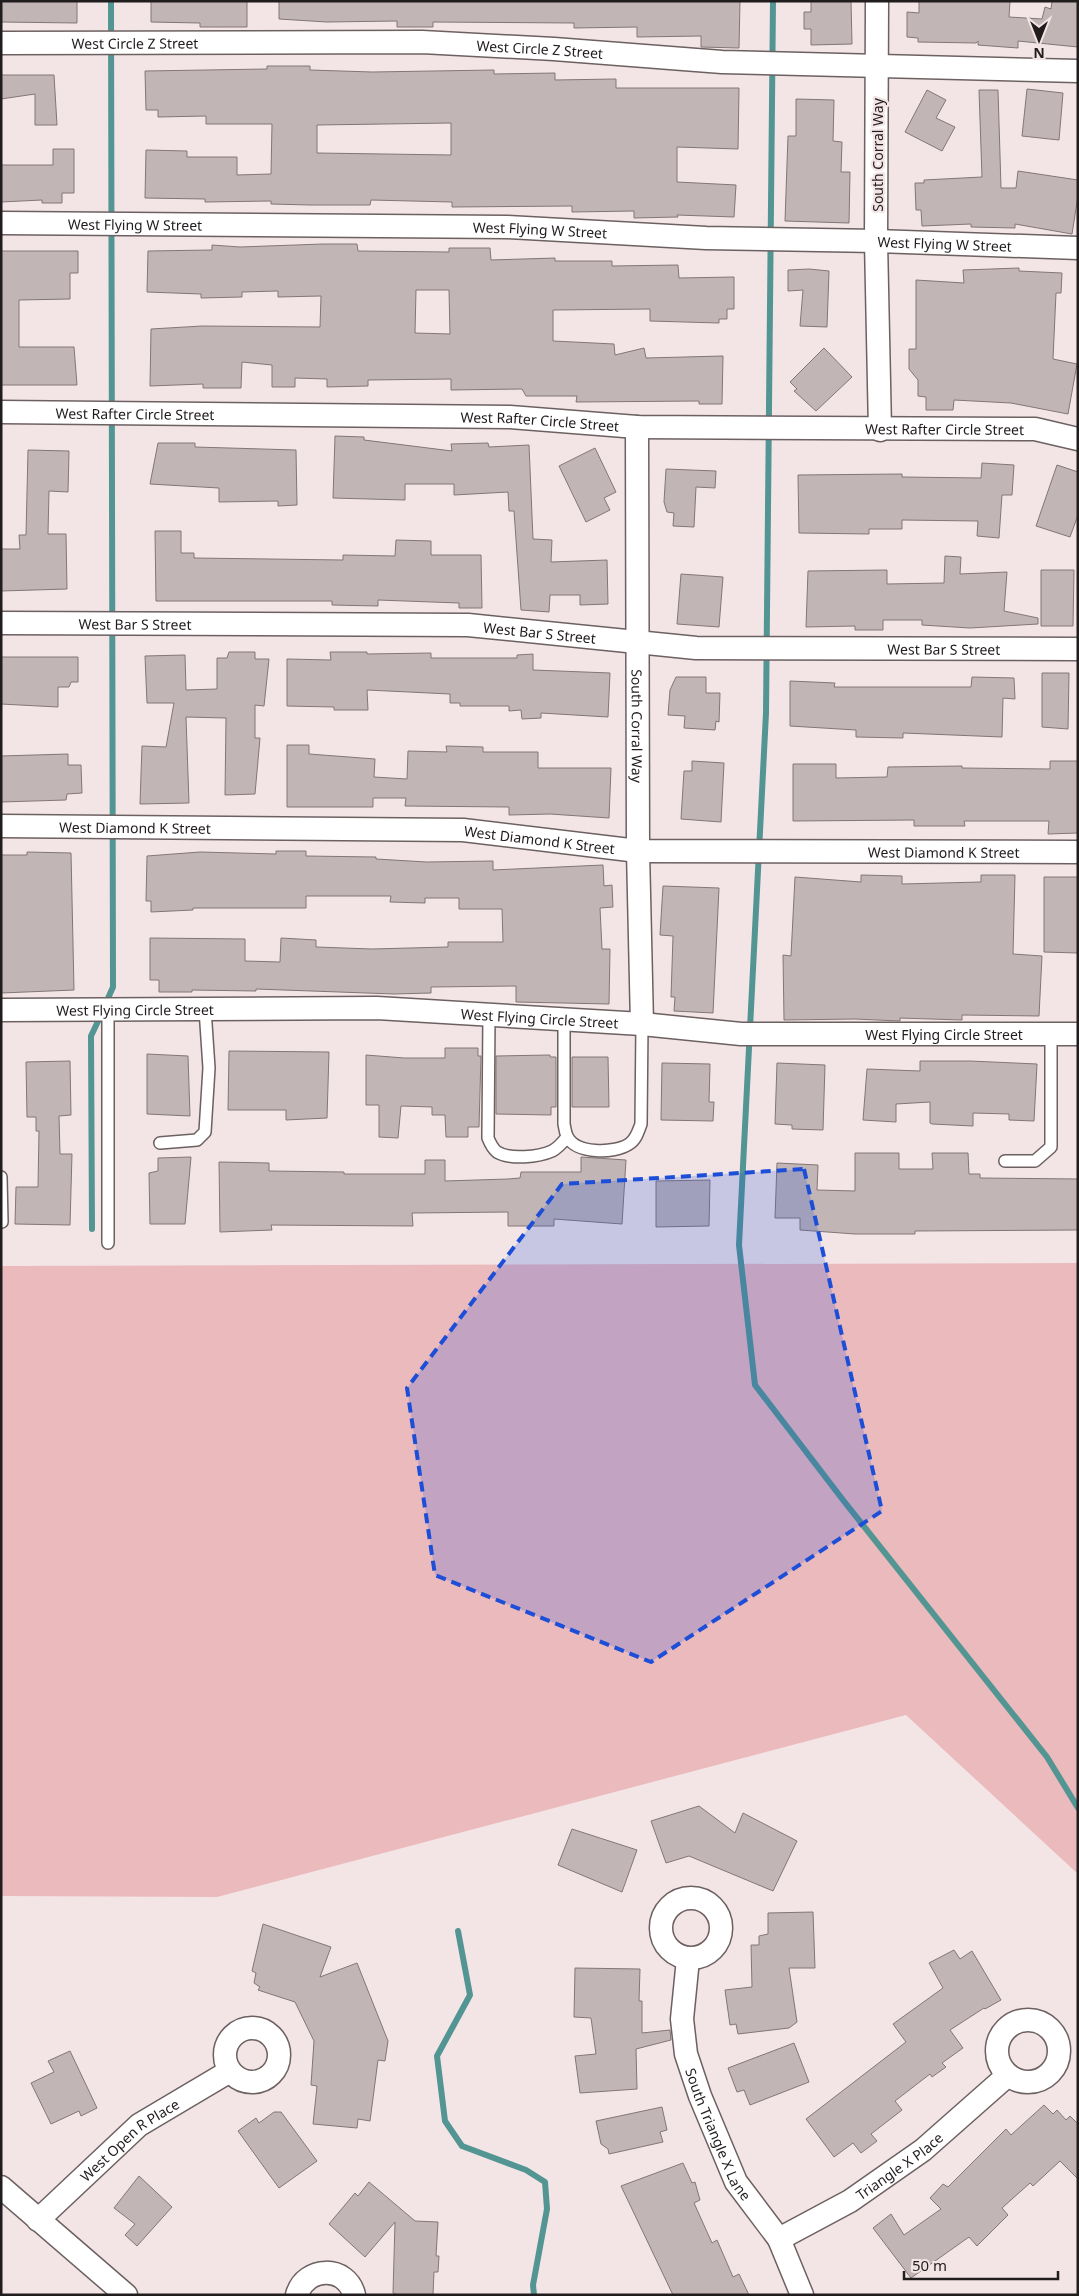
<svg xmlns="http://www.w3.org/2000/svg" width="1079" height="2296" viewBox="0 0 1079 2296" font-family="'Noto Sans',sans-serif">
	<rect width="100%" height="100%" fill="#f3e5e6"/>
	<path fill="#ebbabd" d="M1078 1263V1874L906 1715 217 1897 1 1896V1266Z"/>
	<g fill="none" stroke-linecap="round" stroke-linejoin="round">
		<path stroke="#539592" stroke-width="6" d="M773 1 766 713 739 1245 755 1385 843 1500 1047 1757 1078 1808
			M105 1005 113 987 111 1
			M92 1229 91 1036 101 1015
			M458 1931 470 1995 437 2056 445 2121 462 2146 526 2170 545 2182 547 2209 533 2285 534 2295"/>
	</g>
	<path fill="#c2b5b6" stroke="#837677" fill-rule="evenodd" d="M1 1H77V23L1 22Z
		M151 1H247V27H200V23L151 22Z
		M279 1H740L739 48 701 47V36L637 37V27L574 28V23L433 22V27H397V21L327 22 279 19Z
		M811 1H851L852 44 811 45V29H804V12H811Z
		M919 1H1010L1009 17 1042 19 1045 7 1051 9 1052 1H1078V47L1018 41V48L978 45V41L976 43 918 42V38L907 37V12L919 13Z
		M267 66H310V70L372 72 494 70V74L555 73V80L616 79V88H739L738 149 677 147V182L736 185 734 217 677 215 678 217 634 218V211L572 212V206L452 207V202L371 200 370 205H310L271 204V201L205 202V199L145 198 146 150 187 151V157H237V175L271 174 272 124H206V116L158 117V110H146L145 71 267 69ZM451 123V155L317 153V125Z
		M1 75H54L57 125H35V94L1 99Z
		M1027 89 1063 93 1059 140 1022 136Z
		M927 90 946 100 936 118 955 127 942 151 905 132Z
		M979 90H998L1001 188H1016L1018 171 1078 180V196L1072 234 1015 224V228L971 227V224L922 226 921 210H916L915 183H924V180L982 177Z
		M796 99 834 100 833 141 842 142 841 172H850L849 223 785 221 788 136H796Z
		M53 149H74V193H62V203H42V200L1 202V165H53Z
		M323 244H357L358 251 449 252V248H490L491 260 555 258V261H612V266L678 265 679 278 734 277V309H727V319H719V323L650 321V309L553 310V341L614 344 615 355 644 348 646 358 723 356 722 404H699V401L576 402 577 396H526L522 389 451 390V379L368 380V386L327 387V379L295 378V387H272V365L242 362 241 388H203V384L150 386 151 329 202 326 320 327 321 296 278 297V291L242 292V297L201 298V294L147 292 148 251 212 250V245L240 247ZM416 290H449L450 334 415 333Z
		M1 251H78V273H70V299L19 300V347H74L77 385H1Z
		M1019 268V271L1062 273 1061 293H1056L1053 359 1077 364 1068 414 1011 403 954 400 953 410H926V397L918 396V380L909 369V349H916V280L964 283 963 270Z
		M809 269 829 271 827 327 800 326 803 290 788 291V270Z
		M824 348 852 377 816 411 794 391 797 389 790 382Z
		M335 436 364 437V440L452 451 451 444 488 443 489 447 529 445 533 539 552 540 551 562 607 560 608 604 580 605V595H550L549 612 521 610 514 511H509L508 492 454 495V484H405V500L333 498Z
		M158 443H195V447L296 450 297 505 278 506V501L219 502V488L150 484Z
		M595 448 616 492 604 498 610 510 586 522 559 466Z
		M28 450 69 451 68 492 49 491 48 534H66L67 589 1 591V549H20L19 535H26Z
		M982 463 1014 465 1012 495H1002L999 538 977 536 978 521 902 520V529H869V534L799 533 798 475 902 474V477L981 478Z
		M1057 465 1078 472V515L1070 537 1036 526Z
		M666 469 716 471 715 488 696 487 694 527 673 526 674 513 667 512 664 502Z
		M155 531H181V553H194V558L343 560V555L395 556 396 540 431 541V555H481L482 608H459V603L378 600V606L332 605V601H156Z
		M945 556 961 557 960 574 1007 572 1004 611 1038 618V624L970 628 922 625V620H883V630H855V626L806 627 808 571 887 570V584L944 583Z
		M1041 570H1074L1073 626H1041Z
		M681 574 723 577 719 627 677 624Z
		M229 652H255V659H269L264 706 255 705V738H260L255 794 225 795 226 718 186 717 189 803 140 804 142 746 166 747 174 703H147L145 656 185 655 186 690 217 689V658H227Z
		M330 652H367V654L431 653V658H517V655L533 654V670L610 673 608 717 541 713V718L522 719 521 710 509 711V706H460V703H450V694L367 690 368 710H334V707L287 706V659L331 660Z
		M1 657H78V682H71L69 687H58V707L1 704Z
		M1042 673H1069L1068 729 1042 727Z
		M676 677H706V693H720L719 722 716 721 715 730 684 728 685 716 668 715 670 690Z
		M972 677 1014 678 1015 699 1003 698 1002 737 903 733V738L856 737V730L790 726V681L835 683 834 687H971Z
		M287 745H309V754L375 759 374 777 407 779 408 751 447 752 446 746 483 747V752H538V768H611L609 818 550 814 509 815V807L405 806 406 798H373V807H287Z
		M68 754V765H81L82 793 67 794 66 800 1 802V756Z
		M692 761 724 763 721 822 681 819 684 771H692Z
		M1050 761H1078V833L1048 834 1049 821H964L965 826H914V820L793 821V764H836V778L887 777 888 767 962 766V768L1050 769Z
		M276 851H306V856L376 857V859L427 862 493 861V870L603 865 604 886 612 885 613 907 600 908 602 949H610L609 1004 516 1002V986L431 987V993L394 994 256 989V991L192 990V992H159V980H150V938L245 939V961L280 962 281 938 316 940V947L372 949 448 947V942H503L502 909H459V898H425V903L390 902 391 896H306V908H193V910L151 912V901H146L147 856 200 852 276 854Z
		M27 852 71 853 74 990 1 993V855H27Z
		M861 875 902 876V884L981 882V875H1015L1013 954 1042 956 1039 1016 962 1015V1020L900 1018V1021L855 1019 784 1020 783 955 791 956 795 877 861 882Z
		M1044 877H1078V953L1044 952Z
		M663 886 719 888 713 1013 674 1011 675 997H671L673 936 660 935Z
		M445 1048H478V1056H481L479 1127H468V1137H446L445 1115H432V1107L401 1106 398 1138 379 1137V1105H366V1055L404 1058H445Z
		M229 1051 329 1052 327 1118 286 1120V1110H228Z
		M147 1054 188 1056 190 1116 147 1114Z
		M550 1055V1057H556V1107H551V1115L496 1114V1056Z
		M572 1057H608L609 1107H572Z
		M70 1061 71 1115 59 1116 60 1154H72L70 1225 15 1224 16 1187H38L39 1131H36V1117H27L26 1062Z
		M920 1061H970L1037 1064 1034 1121 1009 1120V1114L973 1113V1126L932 1124 930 1123V1102L896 1104V1122L863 1120 867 1069 920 1071Z
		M662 1063 710 1064 709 1102H714L713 1121 661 1120Z
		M777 1063 825 1065 823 1130 792 1129V1125L775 1124Z
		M855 1153H899V1169H933L932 1153H968L969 1174H980V1178L1078 1179V1230L915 1231V1234H855L800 1230V1218H775L777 1163 818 1165 817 1190 855 1191Z
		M191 1157 185 1224H150L149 1173 158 1171V1158Z
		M581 1157 626 1160 622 1224 554 1219V1226H508V1212L412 1213 413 1226 271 1225 272 1230 220 1232 219 1162 269 1163V1171L344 1172V1174H425V1160H445V1181L508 1179 520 1178 521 1172H581Z
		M710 1180 709 1226 656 1227V1181Z
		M699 1806 735 1833 743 1813 797 1841 773 1891 689 1856 666 1863 651 1821Z
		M572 1829 637 1850 622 1892 558 1865Z
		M813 1912 815 1968H789L797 2022 789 2028 738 2034 736 2024 730 2025 725 1990 752 1987 751 1945H759V1936L768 1934V1913Z
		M263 1924 331 1947 320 1977 357 1963 388 2041 385 2061 378 2060 370 2121 358 2119 357 2128 313 2124 317 2086 311 2085 314 2041 295 2002 258 1990 260 1987 254 1983 256 1973 252 1971Z
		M954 1950 960 1959 972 1951 1001 2000 985 2009 984 2008 950 2030 963 2048 942 2063 946 2067 932 2077 930 2074 895 2101 902 2110 871 2134 877 2141 861 2153 853 2143 834 2157 806 2119 906 2042 893 2024 943 1988 929 1963Z
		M575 1968 640 1969 639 2001H642V2033L670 2030 671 2040 636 2049 637 2089 580 2093 575 2056 596 2054 591 2018 574 2017Z
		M794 2043 809 2082 750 2105 744 2090 737 2092 728 2068Z
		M70 2051 97 2108 81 2116 79 2111 51 2124 31 2083 54 2072 48 2061Z
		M1044 2105 1053 2114 1057 2110 1066 2120 1070 2116 1078 2124V2179L1060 2161 1033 2186 1030 2183 1002 2208 1008 2215 977 2246 969 2237 911 2278 873 2228 891 2214 904 2235 941 2209 930 2198 943 2184 948 2187 1006 2129 1011 2135Z
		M662 2107 667 2130 660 2132 663 2142 609 2154 608 2149 601 2144 596 2121Z
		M274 2112H281L317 2161 279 2188 238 2131 256 2118 259 2123Z
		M683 2163 692 2183 695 2182 700 2200 694 2203 712 2243 717 2240 733 2277 739 2274 749 2295H673L621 2186Z
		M139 2176 172 2207 137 2246 125 2235 135 2224 114 2208Z
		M369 2182 415 2221 438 2222 436 2256H439L438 2272H434L433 2295H398L393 2293 395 2222 365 2257 329 2224 355 2193 358 2196Z"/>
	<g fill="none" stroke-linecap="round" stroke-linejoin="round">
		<g stroke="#6c6061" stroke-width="14">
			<path id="lane" d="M108 1011V1243
				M489 1015 488 1138C490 1143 492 1148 497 1152 510 1160 539 1157 552 1151 558 1148 563 1142 567 1137
				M564 1020V1124C565 1128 565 1132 567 1136 575 1154 614 1154 629 1144 636 1140 638 1132 641 1124L642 1024
				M160 1143 197 1140 205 1132 209 1068 205 1009
				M1005 1161H1035L1051 1147V1034
				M1 1177 2 1222"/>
		</g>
		<g stroke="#6c6061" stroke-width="25">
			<g id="street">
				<path d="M877 1 876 241 880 430"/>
				<path id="s1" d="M1 43 422 42 554 49 722 62 1078 71"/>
				<path id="s2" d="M1 223 507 227 706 238 876 241 1078 248"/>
				<path id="s3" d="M1 412 510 417 637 427 1035 429 1078 439"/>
				<path id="s4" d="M637 427 638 851 642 1024"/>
				<path id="s5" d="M1 623 468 625 696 648 1078 649"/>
				<path id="s6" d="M1 826 463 830 638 851 1078 852"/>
				<path id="s7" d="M1 1010 377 1008 642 1024 741 1034H1078"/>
				<circle cx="691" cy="1928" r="30"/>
				<path id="s8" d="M688 1959 682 2019 686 2054 700 2096 736 2182 779 2239 802 2295"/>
				<circle cx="1028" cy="2051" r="31"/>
				<circle cx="252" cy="2055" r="27"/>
				<path d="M1 2187 126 2295"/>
				<path id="s9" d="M38 2220 139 2125 230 2071"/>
				<path id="s10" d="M779 2239 850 2201 923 2150 1008 2075"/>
				<path d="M297 2295C305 2266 347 2265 354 2295"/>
			</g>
		</g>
		<use href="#lane" stroke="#fff" stroke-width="11"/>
		<use href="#street" stroke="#fff" stroke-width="22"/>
	</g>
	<path fill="#1d4ed8" fill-opacity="0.2" stroke="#1d4ed8" stroke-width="4" stroke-dasharray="10 6" stroke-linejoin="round" d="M804 1169 882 1511 651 1662 435 1575 407 1388 562 1184Z"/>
	<g text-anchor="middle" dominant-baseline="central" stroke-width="4.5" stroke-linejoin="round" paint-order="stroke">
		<g font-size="14" fill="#211c1d" stroke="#f3e5e6">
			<text stroke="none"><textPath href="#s1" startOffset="134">West Circle Z Street</textPath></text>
			<text stroke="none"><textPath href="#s1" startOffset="539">West Circle Z Street</textPath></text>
			<text transform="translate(877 155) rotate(-90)">South Corral Way</text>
			<text stroke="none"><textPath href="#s2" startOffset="134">West Flying W Street</textPath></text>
			<text stroke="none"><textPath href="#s2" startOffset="539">West Flying W Street</textPath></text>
			<text stroke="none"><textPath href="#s2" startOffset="944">West Flying W Street</textPath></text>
			<text stroke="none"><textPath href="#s3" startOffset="134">West Rafter Circle Street</textPath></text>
			<text stroke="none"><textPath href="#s3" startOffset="539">West Rafter Circle Street</textPath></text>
			<text stroke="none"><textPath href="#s3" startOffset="944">West Rafter Circle Street</textPath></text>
			<text stroke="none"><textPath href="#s5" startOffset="134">West Bar S Street</textPath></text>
			<text stroke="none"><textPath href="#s5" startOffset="539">West Bar S Street</textPath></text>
			<text stroke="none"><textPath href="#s5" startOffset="944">West Bar S Street</textPath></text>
			<text stroke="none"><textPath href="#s4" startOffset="299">South Corral Way</textPath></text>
			<text stroke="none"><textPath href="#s6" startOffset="134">West Diamond K Street</textPath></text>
			<text stroke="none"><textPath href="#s6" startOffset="539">West Diamond K Street</textPath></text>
			<text stroke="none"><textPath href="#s6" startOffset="944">West Diamond K Street</textPath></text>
			<text stroke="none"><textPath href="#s7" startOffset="134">West Flying Circle Street</textPath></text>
			<text stroke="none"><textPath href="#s7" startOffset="539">West Flying Circle Street</textPath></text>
			<text stroke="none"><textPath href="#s7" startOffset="944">West Flying Circle Street</textPath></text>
			<text stroke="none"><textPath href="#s8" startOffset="182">South Triangle X Lane</textPath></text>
			<text stroke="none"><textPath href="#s9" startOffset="122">West Open R Place</textPath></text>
			<text stroke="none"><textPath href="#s10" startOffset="141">Triangle X Place</textPath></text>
		</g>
	</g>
	<rect width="1079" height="2296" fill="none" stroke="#211c1d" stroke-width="5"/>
	<g transform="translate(1039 40) rotate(180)" stroke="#f3e5e6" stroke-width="4" paint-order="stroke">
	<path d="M0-4L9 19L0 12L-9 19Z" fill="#211c1d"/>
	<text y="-8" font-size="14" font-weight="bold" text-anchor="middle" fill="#211c1d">N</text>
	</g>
	<path d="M904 2271v8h154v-8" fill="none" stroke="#211c1d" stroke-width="2.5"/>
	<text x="912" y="2271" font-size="15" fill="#211c1d" stroke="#f3e5e6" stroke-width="4" paint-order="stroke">50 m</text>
</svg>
